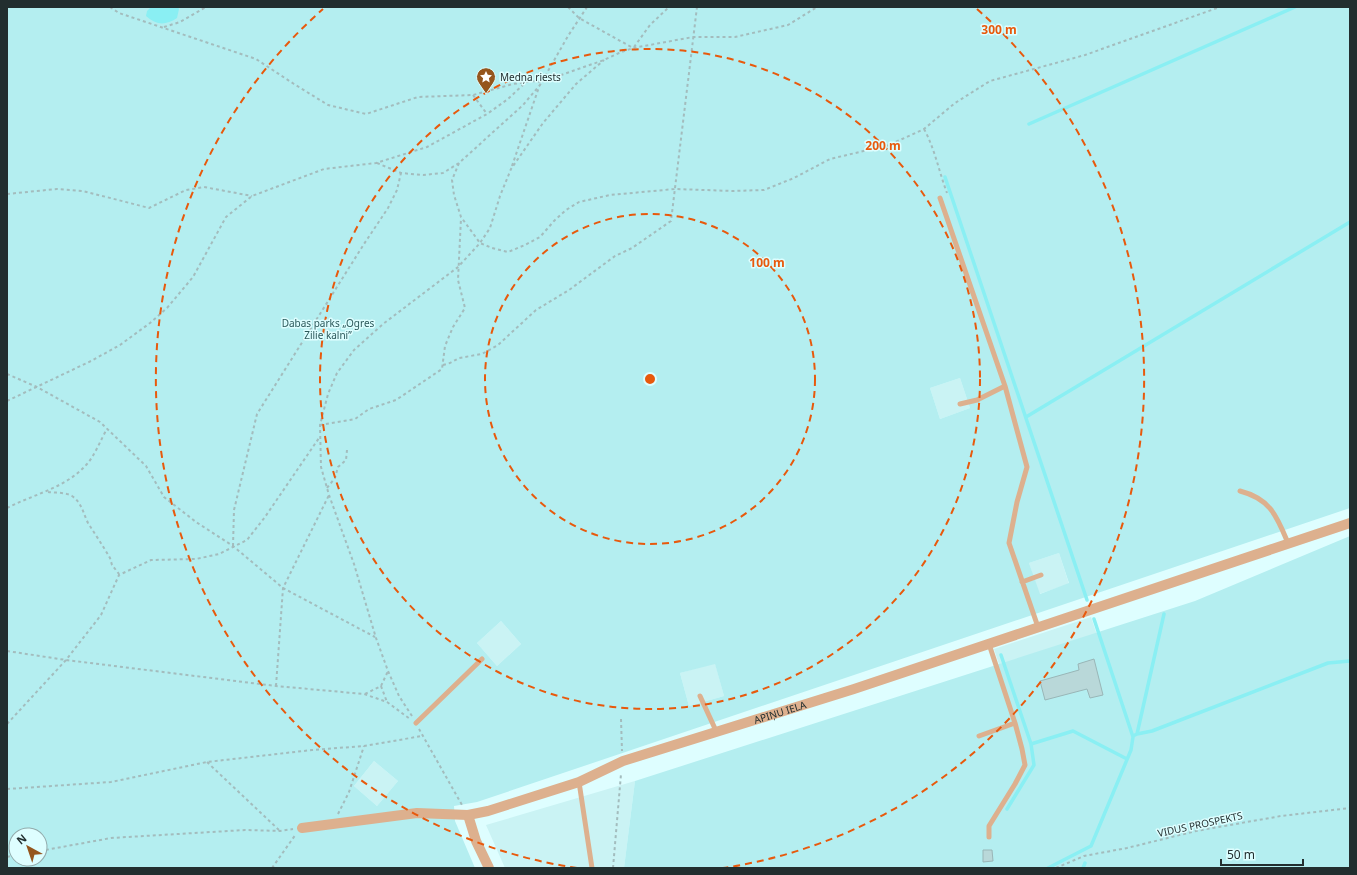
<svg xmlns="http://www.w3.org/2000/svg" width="1357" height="875" viewBox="0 0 1357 875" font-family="'Noto Sans',sans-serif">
	<rect width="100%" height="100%" fill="#defeff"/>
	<path fill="#caf3f4" d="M960 378 970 408 940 419 930 388Z
		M1059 553 1069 584 1039 594 1029 563Z
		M1091 617 1120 704 1023 736 994 649Z
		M501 621 521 644 497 666 477 643Z
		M715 663 724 696 689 706 680 673Z
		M374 761 398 781 377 806 354 786Z
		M635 781 624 868H505L486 825Z"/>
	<path fill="#b4eef0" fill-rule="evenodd" d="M7 7H1350V508L477 802 454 806 455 821 475 868H7ZM960 378 970 408 940 419 930 388ZM1059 553 1069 583 1040 594 1029 563ZM501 621 521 644 497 666 477 643ZM715 664 724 696 689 706 680 673ZM374 761 398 781 377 806 354 786ZM16 835H40V859H16Z
		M1350 536V868H624L635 781 1195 601Z"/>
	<path fill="#8aeff3" d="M151 7H178L179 9 177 18C165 26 156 25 146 16L147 11Z"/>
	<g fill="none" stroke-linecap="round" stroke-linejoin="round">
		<path stroke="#8aeff3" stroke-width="3.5" d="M1029 124 1295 7
			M945 177 1087 600
			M1026 417 1350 222
			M1001 655 1031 744 1034 765 1007 809
			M1137 734 1152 731 1328 663 1350 661
			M1135 735 1137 734 1164 614
			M1031 744 1073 731 1127 759
			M1048 868 1091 846 1131 750 1133 737 1094 619
			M1083 868 1085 863"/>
	</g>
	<path fill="#b9d8d9" stroke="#99b6b7" d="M1094 659 1103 695 1090 698 1087 689 1045 700 1040 681 1079 670 1078 664Z
		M983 850H992L993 861 983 862Z"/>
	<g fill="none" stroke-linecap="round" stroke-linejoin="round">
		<path stroke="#a3bcbd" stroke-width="2" stroke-dasharray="3 3" stroke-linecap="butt" d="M110 7 119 13 256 59 294 84 328 105 366 114 418 97 473 95 513 84 533 81 541 82 604 60 619 53 633 48 693 37H735L788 25 817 7
			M568 7 579 18 633 48
			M164 27 180 22 206 7
			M634 47 650 25 669 7
			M473 95 487 114
			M924 129C935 149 939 172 947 193
			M377 163 401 173 423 175 443 173 459 163 523 105 540 85 568 36 587 7
			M459 163 452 180 454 195 461 217 480 243 492 248 508 252 525 245 540 237 554 221 566 210 579 202 610 195 675 189 733 191 764 190 794 178 830 159 889 145 924 129 955 103 990 81 1085 55 1220 7
			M512 166 539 87
			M7 194 57 189 83 191 149 208 186 190 204 187 252 196
			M443 365 450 363 459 358 482 354 498 345 536 310 569 290 615 256 632 248 671 221 697 7
			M7 374 37 387 100 422 146 466 164 497 196 522 233 546 283 588 375 637
			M7 401 91 361 120 345 150 323 167 308 193 277 226 217 252 196 324 169 376 163 427 147 487 114 508 99 525 83
			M320 425 355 419 369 409 396 400 442 369 445 346 453 327 465 308 458 280 461 218
			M327 488 335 478 338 467 346 460 347 450
			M48 492C56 493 65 492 72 496 82 503 83 513 88 523 95 534 103 546 110 558L112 565 119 574
			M7 508C34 494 66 488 87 464 95 455 101 439 107 429
			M233 546 234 510 257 414 364 244 388 208 397 190 401 173
			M7 651 66 660 276 686 364 694 387 702 410 719
			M276 686 283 588 329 495
			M381 686 387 702
			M365 694 381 686 388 671
			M412 716 399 696 388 671 376 638 354 564 329 495 321 467 320 425 328 394 337 373 354 350 383 324 458 267 480 243 490 228 500 196 511 169 543 123 576 84 604 60
			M621 719 622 751
			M7 724 66 660 101 615 119 575 151 560 196 559 219 554 247 540 265 517 319 438
			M419 729 462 805
			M207 762 280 831
			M7 789 111 782 207 762 312 750 364 746 422 736
			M338 814 349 792 364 746
			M40 851 111 838 245 830 280 831 293 829
			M7 857 16 855
			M272 868 296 834
			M613 868 621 774
			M1056 868 1084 856 1127 848 1196 831 1281 816 1350 808"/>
		<path stroke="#ddb08e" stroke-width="5" d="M940 198 1005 386 1027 467 1017 502 1009 543 1038 627
			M960 404 977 400 1005 386
			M1240 491C1271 499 1277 517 1288 543
			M1022 582 1041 575
			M989 644 1015 723 1022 749 1025 765 1015 784 989 826V837
			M700 696 717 733
			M416 723 482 659
			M979 736 1015 723
			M579 782 592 868"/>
		<g stroke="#ddb08e" stroke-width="10">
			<path d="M468 815 476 841 489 868"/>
			<path id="s1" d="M302 828 417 813 468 815 488 811 579 782 623 761 854 689 1350 523"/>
		</g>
	</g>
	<g fill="none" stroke="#e8590c" stroke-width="2" stroke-dasharray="7 5">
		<circle cx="650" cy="379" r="165"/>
		<circle cx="650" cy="379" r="330"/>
		<path d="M577 868A494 494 0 0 1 323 9M977 9A494 494 0 0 1 723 868"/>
	</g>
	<defs>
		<g id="sight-pin" transform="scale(1)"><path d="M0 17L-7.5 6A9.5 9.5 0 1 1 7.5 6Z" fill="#95561d" stroke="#defeff"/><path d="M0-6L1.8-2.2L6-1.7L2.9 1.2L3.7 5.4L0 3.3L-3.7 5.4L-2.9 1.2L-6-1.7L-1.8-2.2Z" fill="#fff"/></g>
	</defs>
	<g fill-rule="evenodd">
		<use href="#sight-pin" x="486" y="77"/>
	</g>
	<g text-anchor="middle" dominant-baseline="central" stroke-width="3" stroke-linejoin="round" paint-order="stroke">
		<g font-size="10" fill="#222e2f" stroke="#defeff" text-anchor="start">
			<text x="500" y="77">Medņa riests</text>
		</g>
		<g font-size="10" fill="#2b585a" stroke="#defeff">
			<text x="328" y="323">Dabas parks „Ogres<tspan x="328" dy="12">Zilie kalni”</tspan></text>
		</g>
		<g font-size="10" fill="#222e2f" stroke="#defeff">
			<text stroke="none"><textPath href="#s1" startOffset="496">APIŅU IELA</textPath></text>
			<text transform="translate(1200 824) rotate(-12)">VIDUS PROSPEKTS</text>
		</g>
	</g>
	<circle cx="650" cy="379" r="6" fill="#e8590c" stroke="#defeff" stroke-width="2"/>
	<g font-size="12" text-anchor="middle" font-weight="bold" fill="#e8590c" stroke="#defeff" stroke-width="3" stroke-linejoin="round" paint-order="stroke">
		<text x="999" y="34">300 m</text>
		<text x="883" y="150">200 m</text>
		<text x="767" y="267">100 m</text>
	</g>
	<rect width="1357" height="875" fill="none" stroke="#222e2f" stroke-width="16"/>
	<g transform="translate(28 847) rotate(320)"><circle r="19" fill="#defeff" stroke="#93abac"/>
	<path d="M0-3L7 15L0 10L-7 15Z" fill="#95561d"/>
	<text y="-6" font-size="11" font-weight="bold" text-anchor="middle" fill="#222e2f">N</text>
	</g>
	<path d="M1221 859v6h82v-6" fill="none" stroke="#222e2f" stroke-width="2"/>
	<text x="1227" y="859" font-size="12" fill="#222e2f" stroke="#defeff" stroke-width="3" paint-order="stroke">50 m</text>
</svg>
